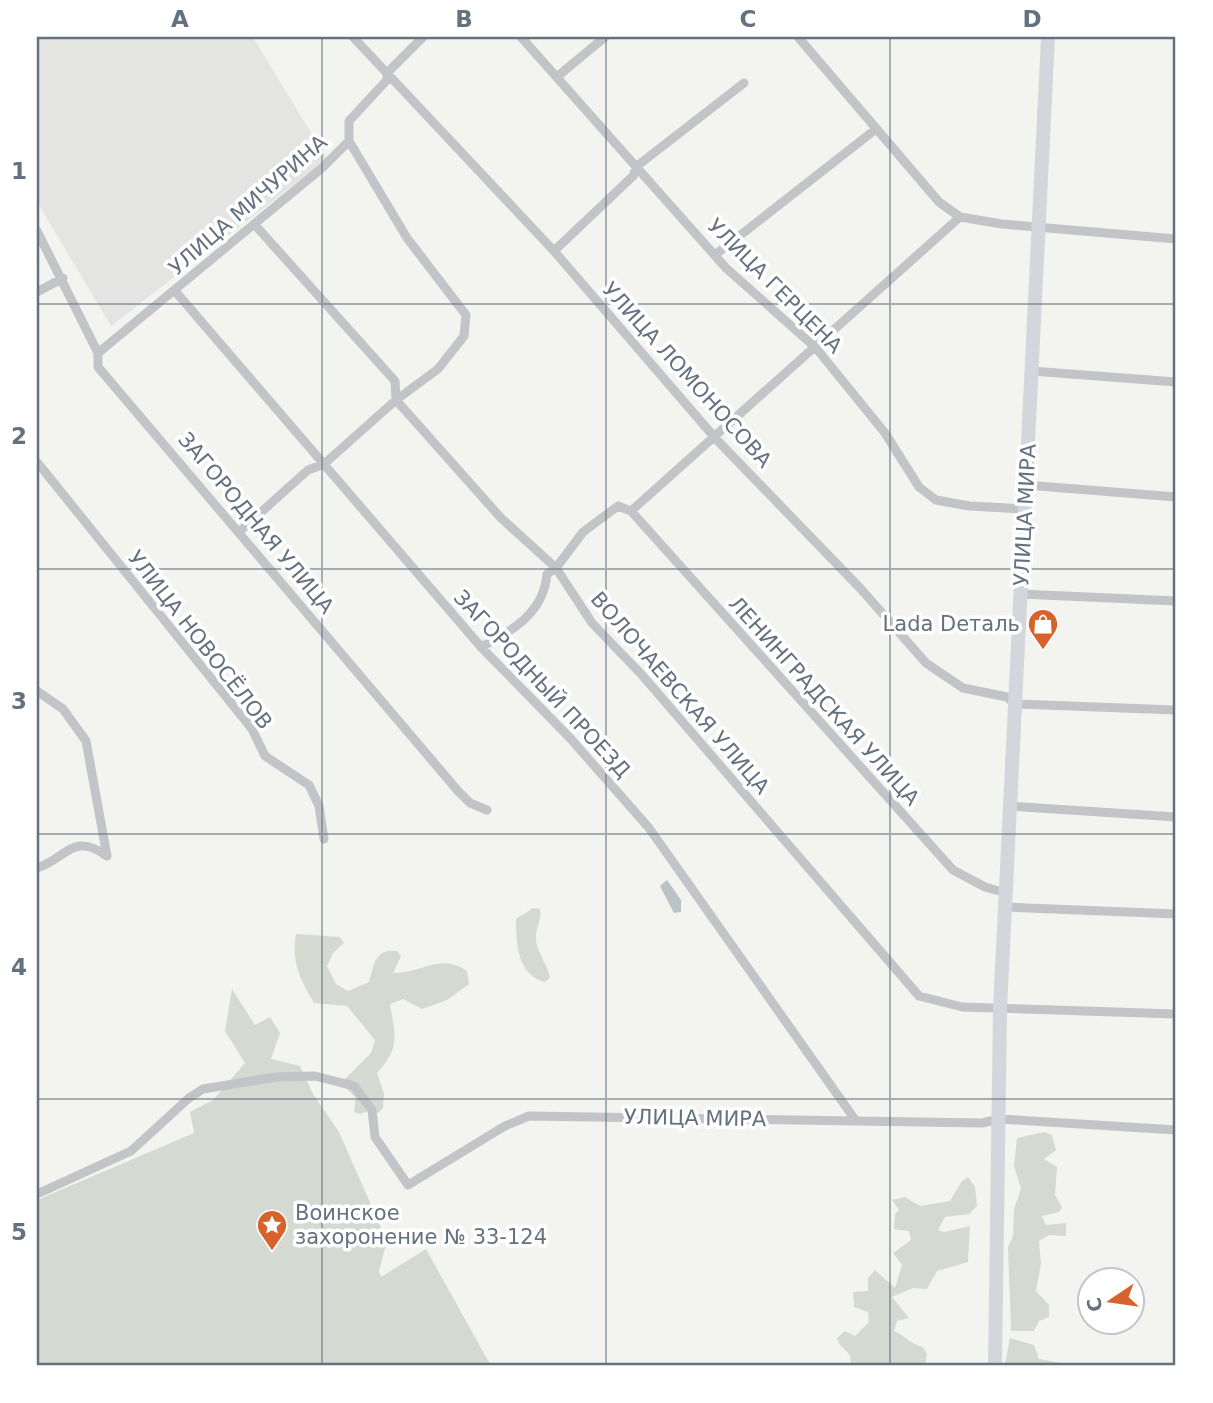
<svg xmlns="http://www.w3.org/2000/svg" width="1213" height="1403" viewBox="0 0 1213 1403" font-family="'DejaVu Sans',sans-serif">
	<rect width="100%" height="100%" fill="#f3f4f0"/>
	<path fill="#e4e5e3" d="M37 37H253L327 159 111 326 37 202Z"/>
	<path fill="#d4dad1" d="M533 908 540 909C542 920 535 929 536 939 537 954 548 964 550 978L545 982C517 975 516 943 516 919Z
		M296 934 340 937 344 943 333 953 327 966 336 984 348 991 369 982C375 962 375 949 397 951L401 956 393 973C421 974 440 952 467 971L469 984 447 1000 422 1009 403 999 390 1004C395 1036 401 1047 377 1073L384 1093 383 1108 378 1113 372 1110 360 1114 354 1112 356 1098 341 1083 371 1053 375 1040 347 1006 314 1003C300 979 291 962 296 934Z
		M232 989 255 1025 270 1017 280 1033 271 1059 300 1066 313 1094 339 1132 387 1241 379 1271 381 1277 426 1249 491 1366H37V1200L194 1133 190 1112 213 1100 245 1063 225 1031Z
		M1044 1132 1052 1135 1056 1150 1044 1159 1057 1167 1055 1195 1062 1207 1059 1212 1042 1216 1046 1225 1066 1223V1236L1049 1235 1039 1241 1041 1264 1036 1291 1049 1305V1317L1039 1321 1034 1331H1011L1008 1247 1013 1236 1014 1209 1021 1189 1014 1166 1017 1138Z
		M968 1177 975 1187 977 1206 969 1214 945 1217 938 1230 944 1232 970 1226 968 1262 937 1271 927 1289 913 1288 892 1297 909 1318 897 1321 894 1331C905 1336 912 1345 923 1347L927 1354 925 1366H850C854 1350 840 1351 837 1338L845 1331 855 1336 869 1322 868 1312 854 1307 853 1292 868 1291V1278L875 1270 895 1288 902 1265 893 1253 911 1240 909 1231 894 1229 895 1214 899 1210 892 1200 905 1197 920 1206 950 1201 962 1181Z
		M1010 1338 1034 1345 1039 1359 1078 1366H998L1005 1364Z"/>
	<path fill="#b9c2c7" d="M667 880 681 900V912L674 913 660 886Z"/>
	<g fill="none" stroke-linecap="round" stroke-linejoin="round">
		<path stroke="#c2c4c8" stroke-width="9" d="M353 37 554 251 716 439 860 588 926 663 963 688 1007 697 1015 704 1176 710
			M521 37 726 268 816 348 885 433 919 487 936 500 969 506 1025 509
			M798 37 939 202 960 217 1002 224 1176 239
			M558 76 605 37
			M255 225 395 381 396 400 501 518 556 568 592 623 642 675 919 996 962 1007 1176 1014
			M37 231 98 353V367L458 791 470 803 487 810
			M554 251 633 176 637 166 744 83
			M715 255 876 129
			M175 291 481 647 570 738 649 828 856 1121
			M37 292 63 278
			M98 353 322 168 349 141V121L387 80V73L423 37
			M1031 371 1176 382
			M37 462 252 729 265 756 309 785 319 806 324 839
			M1026 485 1176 497
			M631 511 953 870 985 887 1006 893
			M240 531 308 470 324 464 396 400 438 369 464 336 466 315 407 238 349 141
			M1021 594 1176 601
			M481 647C513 631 544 612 547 574L556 568 583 532 618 506 631 511 960 217
			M37 691 63 709 86 741 107 856
			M1010 806 1176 817
			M37 868C66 859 73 831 107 856
			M1005 907 1176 914
			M37 1194 131 1151 189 1098 203 1089 276 1077 315 1076 354 1086 372 1110 375 1137 408 1185 505 1126 529 1116 982 1123 1000 1119 1176 1130"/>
		<path stroke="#d3d7db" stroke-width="14" d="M995 1366 1000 1009 1048 37"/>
	</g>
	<path fill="none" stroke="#64717f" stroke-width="2" stroke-opacity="0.55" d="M322 37V1366M606 37V1366M890 37V1366M37 304H1176M37 569H1176M37 834H1176M37 1099H1176"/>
	<defs>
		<g id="shop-pin" transform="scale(1.575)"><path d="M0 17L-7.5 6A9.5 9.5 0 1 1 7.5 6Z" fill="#d7622c" stroke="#fff"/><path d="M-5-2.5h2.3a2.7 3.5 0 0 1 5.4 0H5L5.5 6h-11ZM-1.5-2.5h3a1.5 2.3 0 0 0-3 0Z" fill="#fff"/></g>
		<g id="sight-pin" transform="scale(1.575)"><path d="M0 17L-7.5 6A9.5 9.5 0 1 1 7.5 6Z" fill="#d7622c" stroke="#fff"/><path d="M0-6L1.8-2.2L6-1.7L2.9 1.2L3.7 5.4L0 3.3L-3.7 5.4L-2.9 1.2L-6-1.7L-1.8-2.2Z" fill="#fff"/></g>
	</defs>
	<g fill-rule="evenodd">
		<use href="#shop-pin" x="1043" y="624"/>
		<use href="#sight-pin" x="272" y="1225"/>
	</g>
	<g text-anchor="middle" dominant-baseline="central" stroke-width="7" stroke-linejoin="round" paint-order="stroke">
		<g font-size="21" fill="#64717f" stroke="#fff">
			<text transform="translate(248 205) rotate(-41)">УЛИЦА МИЧУРИНА</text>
			<text transform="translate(775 286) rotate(45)">УЛИЦА ГЕРЦЕНА</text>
			<text transform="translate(687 375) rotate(48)">УЛИЦА ЛОМОНОСОВА</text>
			<text transform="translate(1025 515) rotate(-87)">УЛИЦА МИРА</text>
			<text transform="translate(256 523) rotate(50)">ЗАГОРОДНАЯ УЛИЦА</text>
			<text transform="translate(200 640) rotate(52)">УЛИЦА НОВОСЁЛОВ</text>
			<text transform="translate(542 684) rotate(47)">ЗАГОРОДНЫЙ ПРОЕЗД</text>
			<text transform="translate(680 693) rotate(49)">ВОЛОЧАЕВСКАЯ УЛИЦА</text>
			<text transform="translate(824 701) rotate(48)">ЛЕНИНГРАДСКАЯ УЛИЦА</text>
			<text transform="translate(695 1118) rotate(1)">УЛИЦА МИРА</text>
		</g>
		<g font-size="21" fill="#64717f" stroke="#fff" text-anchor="end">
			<text x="1020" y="624">Lada Dеталь</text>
			<text x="295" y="1213" text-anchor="start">Воинское<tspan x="295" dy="24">захоронение № 33-124</tspan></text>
		</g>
	</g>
	<rect width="1213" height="1403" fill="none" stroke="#ffffff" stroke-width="77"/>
	<g transform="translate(1111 1301) rotate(257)"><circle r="33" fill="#ffffff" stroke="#c1c6cc" stroke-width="2"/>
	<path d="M0-5L12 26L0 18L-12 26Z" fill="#d7622c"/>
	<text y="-10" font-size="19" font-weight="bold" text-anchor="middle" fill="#64717f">С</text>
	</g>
	<rect x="38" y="38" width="1136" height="1326" fill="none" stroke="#64717f" stroke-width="2.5"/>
	<g font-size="23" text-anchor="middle" font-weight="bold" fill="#64717f">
		<text x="180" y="27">A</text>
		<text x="464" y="27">B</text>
		<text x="748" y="27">C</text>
		<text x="1032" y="27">D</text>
		<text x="19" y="179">1</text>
		<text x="19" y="444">2</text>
		<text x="19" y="709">3</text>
		<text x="19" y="975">4</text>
		<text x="19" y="1240">5</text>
	</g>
</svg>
